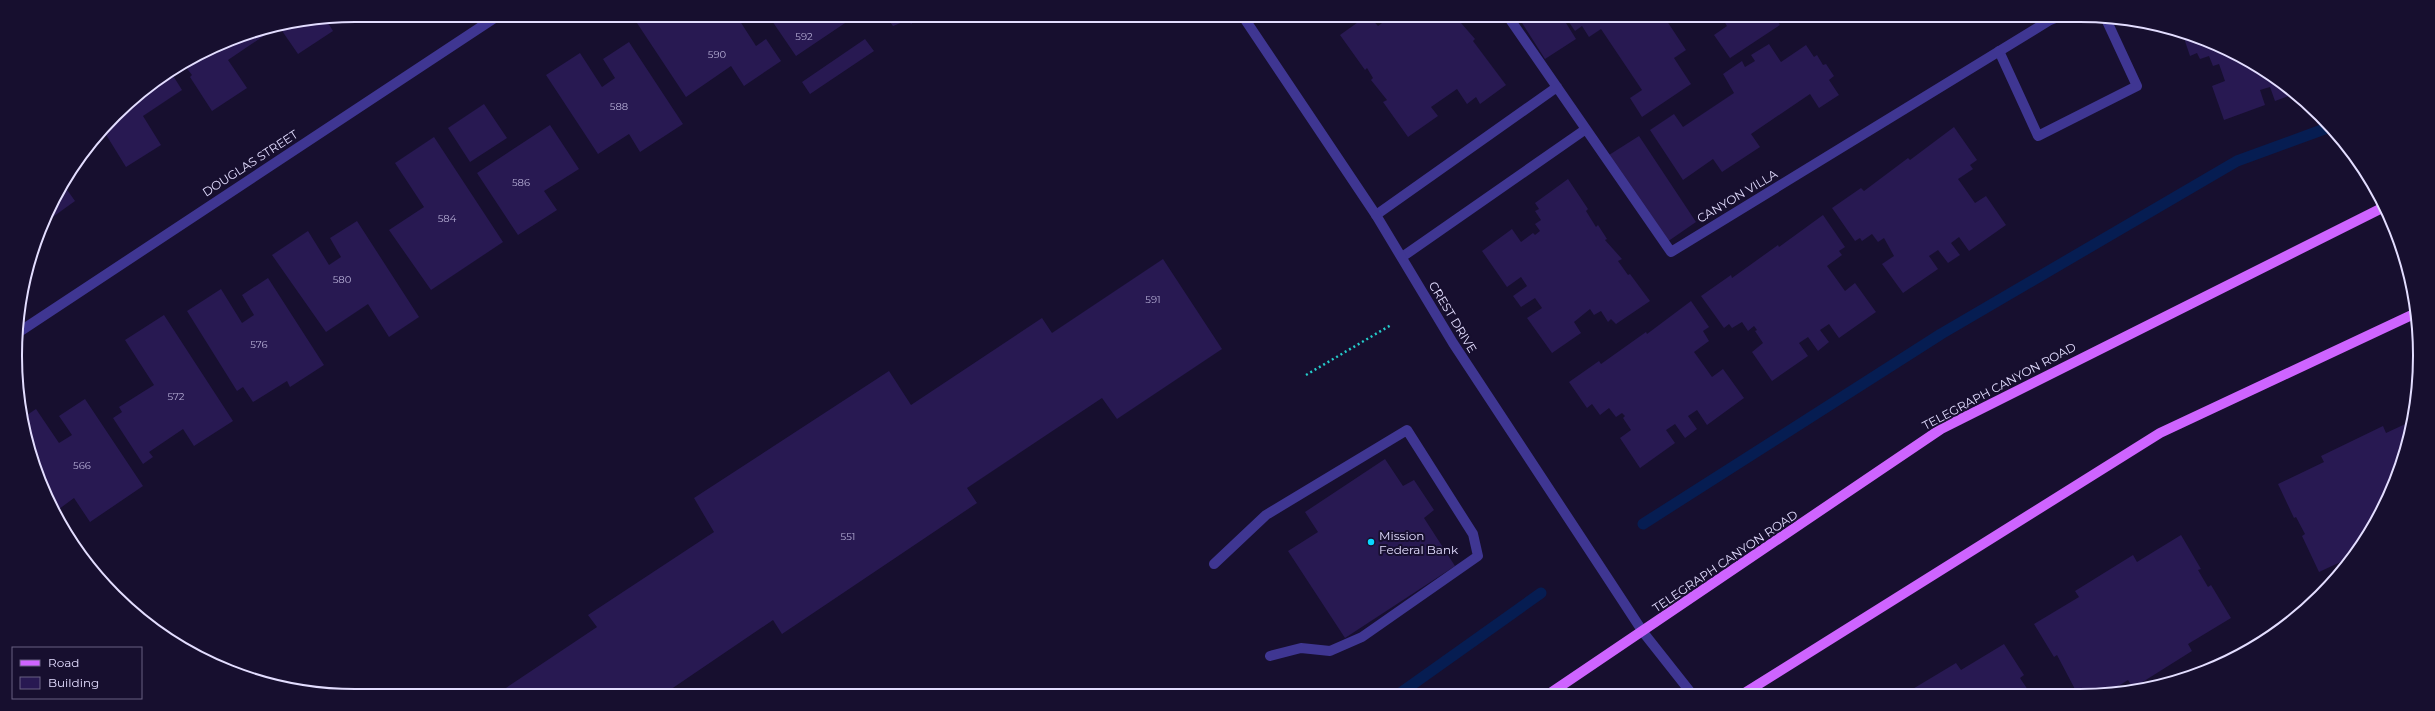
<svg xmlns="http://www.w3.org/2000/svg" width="2435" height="711" viewBox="0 0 2435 711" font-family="Montserrat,sans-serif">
	<rect width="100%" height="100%" fill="#170f2f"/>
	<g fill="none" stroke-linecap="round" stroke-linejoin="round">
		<path stroke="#061d52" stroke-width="11" d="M1643 524 1941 334 2237 161 2330 127
			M1399 694 1541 593"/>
	</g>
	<path fill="#281952" d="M636 15H682L684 19 690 15H736L756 46 766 39 781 61 744 86 731 66 686 97 633 17Z
		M768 15H857L796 56Z
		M885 15H923L911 24 908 20 893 26Z
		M1368 15 1378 26 1393 15H1459L1463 21 1461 23 1475 39 1473 41 1506 85 1480 104 1476 97 1467 104 1457 89 1431 107 1438 116 1408 137 1383 102 1387 100 1371 80 1373 78 1367 68 1365 70 1340 35Z
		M1517 15H1561L1576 39 1545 59Z
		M1564 15H1663L1686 50 1674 58 1691 84 1642 117 1630 98 1642 90 1601 29 1589 37 1582 26 1575 31Z
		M1720 15H1774L1780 25 1730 58 1714 35 1727 26Z
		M325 18 333 31 298 54 278 25Z
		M265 29 268 33 228 60 247 88 212 111 190 77 192 75 185 66 225 41Z
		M2182 32 2210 41 2268 72 2285 86 2289 96 2275 101 2270 87 2260 90 2265 105 2224 120 2212 86 2225 81 2219 64 2213 66 2209 56 2200 59 2197 53 2190 56Z
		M865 39 874 51 810 94 802 82Z
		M629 42 683 124 640 152 629 134 598 154 546 75 580 53 602 87 615 78 603 59Z
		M1769 44 1781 62 1806 45 1814 57 1817 55 1823 65 1826 64 1834 76 1829 80 1839 95 1819 108 1810 94 1751 134 1760 147 1722 172 1713 159 1683 180 1650 130 1674 114 1683 127 1734 93 1723 74 1742 61 1745 67 1755 61 1751 55Z
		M172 74 182 90 143 116 161 145 126 167 105 133 106 132 104 128 131 100Z
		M484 104 507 138 470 162 448 128Z
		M550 125 579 169 544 191 557 210 518 235 477 173Z
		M1954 127 1977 160 1970 165 1973 169 1958 179 1975 203 1986 196 2006 225 1969 251 1959 237 1951 243 1960 255 1948 263 1938 250 1929 256 1938 269 1903 293 1882 264 1894 256 1884 238 1878 242 1872 234 1862 241 1860 238 1855 241 1832 208 1861 188 1864 191 1908 158 1910 160Z
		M1639 136 1696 222 1667 242 1609 155Z
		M434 137 503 242 431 290 389 230 424 207 395 163Z
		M92 141 95 146 81 156 86 148Z
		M1568 179 1588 209 1586 211 1596 227 1598 225 1607 239 1605 240 1622 259 1618 261 1628 275 1630 274 1650 301 1616 324 1611 319 1608 322 1601 311 1594 315 1590 309 1574 322 1581 333 1552 353 1527 318 1542 308 1535 298 1521 307 1513 296 1527 286 1521 277 1507 287 1482 251 1512 229 1521 242 1533 233 1535 235 1540 231 1535 224 1541 220 1535 211 1539 209 1535 203Z
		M63 184 75 201 43 224 50 205Z
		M1823 215 1845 247 1839 251 1842 255 1827 266 1845 291 1855 283 1876 312 1839 338 1829 324 1820 330 1829 342 1818 351 1808 337 1799 343 1808 356 1772 381 1752 352 1763 343 1755 331 1757 330 1754 326 1748 331 1742 322 1732 328 1729 324 1724 328 1701 296 1731 275 1732 278 1778 245 1779 247Z
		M357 221 419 317 389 337 368 304 326 332 272 255 308 231 329 265 341 257 330 238Z
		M1163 259 1222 349 1117 419 1102 398 967 488 977 503 782 634 773 620 661 696H494L597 627 588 615 714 532 694 498 889 371 911 405 1042 318 1052 333Z
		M268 278 324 365 290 387 287 381 253 402 243 387 237 391 187 311 221 289 242 323 254 315 242 295Z
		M1691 301 1709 327 1703 331 1709 341 1694 352 1712 377 1723 369 1744 398 1707 425 1697 410 1688 416 1697 429 1685 438 1675 424 1666 430 1675 443 1640 468 1620 438 1631 430 1623 418 1625 416 1622 413 1616 417 1609 408 1600 415 1592 404 1587 408 1569 382 1599 361 1601 364 1646 332 1647 334Z
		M164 315 233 421 194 446 183 429 149 452 153 457 143 464 113 418 122 412 119 407 154 385 125 340Z
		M85 399 143 486 90 522 74 498 55 512 49 503 27 444 24 417 36 409 59 443 72 435 59 416Z
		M2414 420 2374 526 2347 559 2319 572 2302 536 2305 534 2296 517 2294 518 2278 484 2324 462 2321 456 2383 426 2386 433Z
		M1385 459 1403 486 1414 480 1434 510 1424 518 1455 566 1345 638 1288 551 1318 532 1305 512Z
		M2181 535 2201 569 2198 570 2208 587 2211 585 2231 618 2188 644 2192 651 2133 688 2128 680 2107 693H2077L2057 655 2054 657 2034 624 2079 597 2075 591 2133 555 2137 562Z
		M2004 644 2024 675 2020 678 2030 693H1906L1956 663 1961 670Z"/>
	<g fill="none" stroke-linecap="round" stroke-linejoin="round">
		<path stroke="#25cccb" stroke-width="2.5" stroke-dasharray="2 3" stroke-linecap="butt" d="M1306 375 1391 325"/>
		<path stroke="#3f3692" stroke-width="10" d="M1999 51 2038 136 2137 86 2105 17
			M1214 564 1266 515 1407 430 1473 534 1478 556 1362 637 1330 651 1301 648 1270 656"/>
		<path stroke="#3f3692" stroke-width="10" d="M1507 15 1671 252 2050 20 2063 15
			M1376 215 1557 87
			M1402 257 1586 129"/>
		<path stroke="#3f3692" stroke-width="10" d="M1242 15 1376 215 1453 343 1605 574 1643 632 1692 694
			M16 334 499 15"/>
		<path stroke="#ce64ff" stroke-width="10" d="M1549 694 1941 429 2384 207
			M1743 694 2160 433 2416 313"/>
	</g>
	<circle fill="#09d8ff" stroke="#170f2f" stroke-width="1.5" cx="1371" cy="542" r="4"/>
	<g text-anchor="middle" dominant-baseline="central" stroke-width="4" stroke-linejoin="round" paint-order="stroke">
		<g font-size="10" fill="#b4acd4">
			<text x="804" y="36">592</text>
			<text x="717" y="54">590</text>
			<text x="619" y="106">588</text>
			<text x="521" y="182">586</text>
			<text x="447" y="218">584</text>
			<text x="342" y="279">580</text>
			<text x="1153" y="299">591</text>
			<text x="259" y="344">576</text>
			<text x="176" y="396">572</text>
			<text x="82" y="465">566</text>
			<text x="848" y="536">551</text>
		</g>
		<g font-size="12" fill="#e3ddff" stroke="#170f2f">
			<text transform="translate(250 163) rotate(-33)">DOUGLAS STREET</text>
			<text transform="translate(1737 196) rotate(-31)">CANYON VILLA</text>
			<text transform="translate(1453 317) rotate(59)">CREST DRIVE</text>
			<text transform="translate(1999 386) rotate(-28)">TELEGRAPH CANYON ROAD</text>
			<text transform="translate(1725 561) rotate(-34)">TELEGRAPH CANYON ROAD</text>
		</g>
		<g font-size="12" fill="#e3ddff" stroke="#170f2f" text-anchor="start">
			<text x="1379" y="535">Mission<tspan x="1379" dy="14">Federal Bank</tspan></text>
		</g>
	</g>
	<path d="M0 0H2435V711H0ZM355 22H2080A333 333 0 0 1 2413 355V356A333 333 0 0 1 2080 689H355A333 333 0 0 1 22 356V355A333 333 0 0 1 355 22Z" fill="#170f2f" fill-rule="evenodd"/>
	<path fill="none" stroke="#e3ddff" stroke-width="2" d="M355 22H2080A333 333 0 0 1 2413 355V356A333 333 0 0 1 2080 689H355A333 333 0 0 1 22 356V355A333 333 0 0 1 355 22Z"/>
	<rect x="12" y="647" width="130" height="52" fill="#170f2f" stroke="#696182"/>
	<rect x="20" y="660" width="20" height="6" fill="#ce64ff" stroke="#696182"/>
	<text x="48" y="667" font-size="12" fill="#e3ddff">Road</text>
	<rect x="20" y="677" width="20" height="12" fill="#281952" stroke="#696182"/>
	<text x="48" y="687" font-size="12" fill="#e3ddff">Building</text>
</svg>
